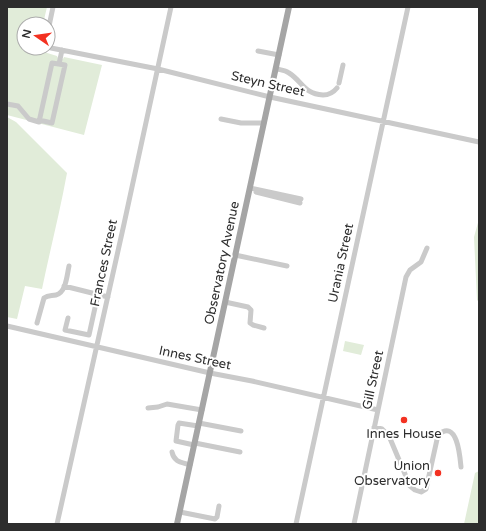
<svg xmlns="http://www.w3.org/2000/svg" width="486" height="531" viewBox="0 0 486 531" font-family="'Varela Round',sans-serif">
	<rect width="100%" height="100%" fill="#fff"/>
	<path fill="#e1ecd9" d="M7 7H47L43 24H24V48H38L44 52 57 56 58 58 63 59 64 57 102 65 84 135 7 115Z
		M7 117 16 122 67 173C60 212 50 250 42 289L25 286 17 319 7 317Z
		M479 219V302L477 300 474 237Z
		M345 341 364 345 361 355 343 351Z
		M479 471V524H464L475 473Z"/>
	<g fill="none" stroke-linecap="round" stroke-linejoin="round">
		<path stroke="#cacaca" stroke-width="5" d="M48 31 53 7
			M48 46 51 48 158 69 270 97 479 142
			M258 51 279 55
			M59 64 62 50
			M277 69C281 70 285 70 289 73 302 81 304 94 323 95 328 95 333 93 337 88
			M339 83 343 65
			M7 104 18 106 29 119 39 122 52 63 65 65 52 123 39 120
			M221 119 241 123H264
			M250 188 301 199
			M256 192 300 203
			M235 255 287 266
			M64 286 108 297
			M225 302 248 307 251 310 250 323 253 325 264 328
			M68 318 65 330 89 335 98 294
			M37 323 44 298C48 295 51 296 56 295 66 293 67 275 69 266
			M7 326 210 373 252 381 378 410
			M148 408 158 407 167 404 202 410
			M199 423 241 431
			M374 427 382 429 389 436 410 486 415 490 421 492 426 489 438 435C457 418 460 456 461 467
			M195 443 240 452
			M194 445 176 441 178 425 179 423 198 426
			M172 452C174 462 181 462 190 465
			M180 512 215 519 217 517 219 506
			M57 524 124 224 171 7
			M296 524 408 7
			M354 524 406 277 410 270 421 262 427 248"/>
		<path stroke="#a5a5a5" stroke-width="6" d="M177 524 289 7"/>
	</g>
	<g fill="#f33121" stroke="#fff" stroke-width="1.5">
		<circle cx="404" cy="420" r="4"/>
		<circle cx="438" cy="473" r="4"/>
	</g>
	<g text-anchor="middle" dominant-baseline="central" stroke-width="4" stroke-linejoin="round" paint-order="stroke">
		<g font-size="13" fill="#2d2d2d" stroke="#fff">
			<text transform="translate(268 84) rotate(13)">Steyn Street</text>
			<text transform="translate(104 263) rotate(-78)">Frances Street</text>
			<text transform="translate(222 263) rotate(-78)">Observatory Avenue</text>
			<text transform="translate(341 263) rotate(-78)">Urania Street</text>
			<text transform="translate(195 358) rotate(12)">Innes Street</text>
			<text transform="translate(373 380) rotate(-78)">Gill Street</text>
		</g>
		<g font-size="13" fill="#2d2d2d" stroke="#fff">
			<text x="404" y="434">Innes House</text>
			<text x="430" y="466" text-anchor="end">Union<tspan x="430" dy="15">Observatory</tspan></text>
		</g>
	</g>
	<rect width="486" height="531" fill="none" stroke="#2d2d2d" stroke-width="16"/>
	<g transform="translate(36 36) rotate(283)"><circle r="19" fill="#ffffff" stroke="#ababab"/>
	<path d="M0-3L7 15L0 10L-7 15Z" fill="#f33121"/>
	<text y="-6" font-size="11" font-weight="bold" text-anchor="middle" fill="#2d2d2d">N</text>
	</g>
</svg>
